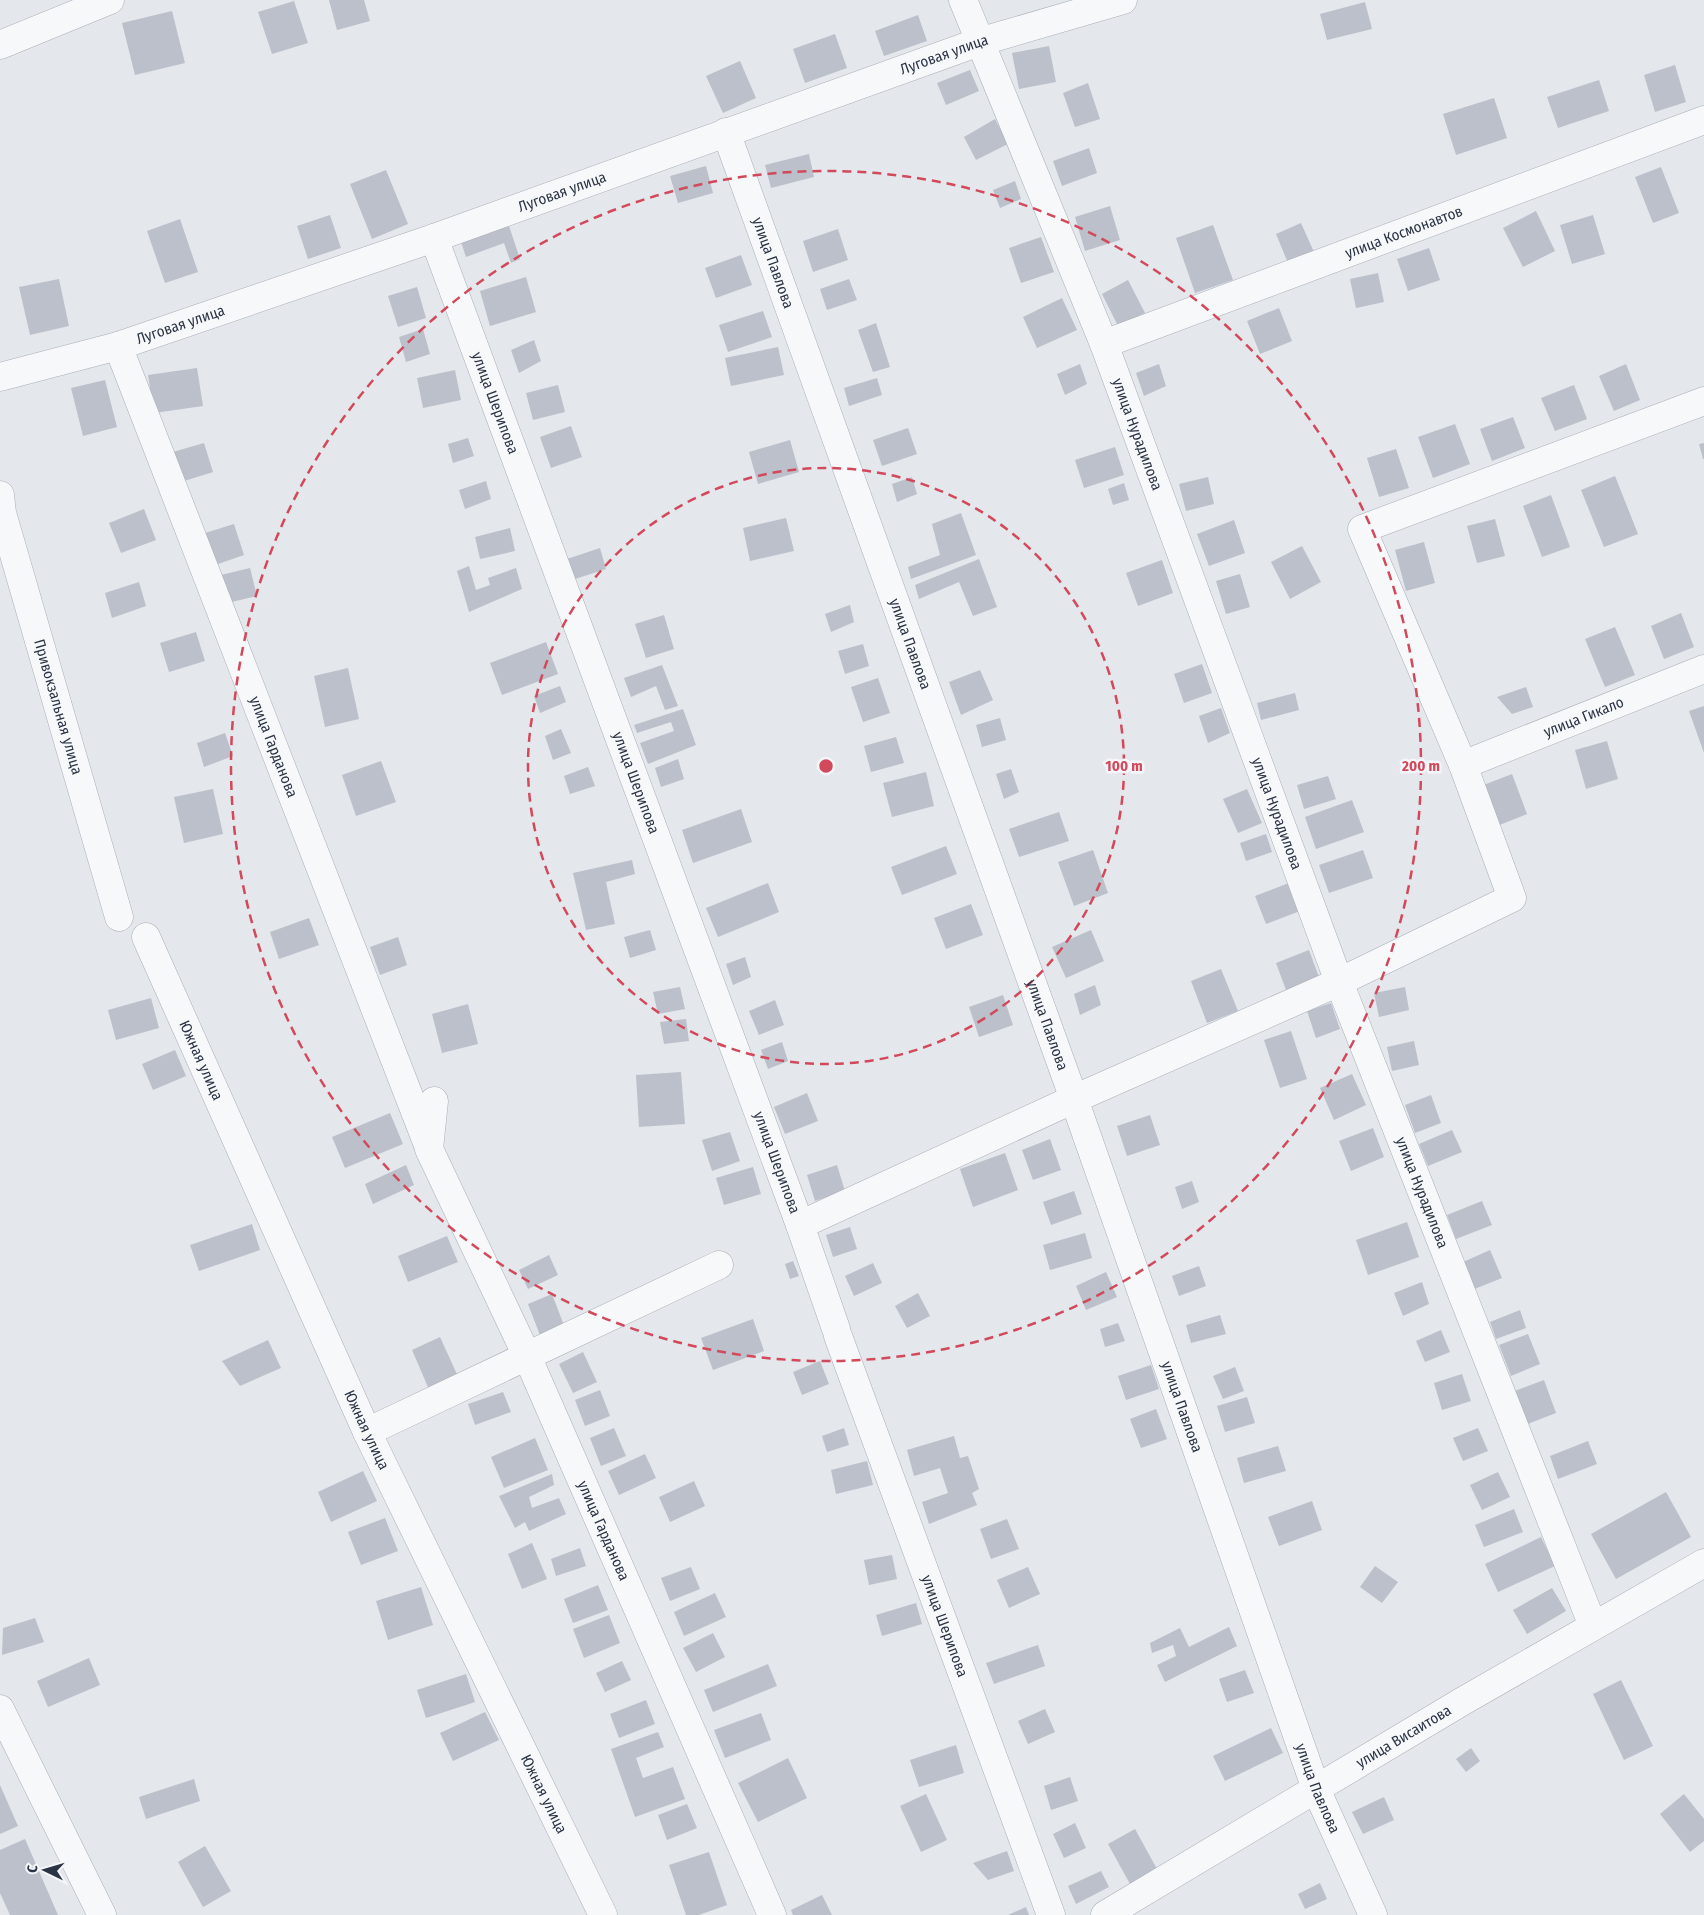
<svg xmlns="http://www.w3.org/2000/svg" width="1704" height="1915" viewBox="0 0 1704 1915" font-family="'Fira Sans Condensed',sans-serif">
	<rect width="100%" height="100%" fill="#e4e7ec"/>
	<path fill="#bbc0ca" d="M329 0H364L370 21 337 30Z
		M294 1 308 43 272 54 258 12Z
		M1365 2 1372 29 1327 40 1320 14Z
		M172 11 185 63 135 75 122 23Z
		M918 15 927 41 884 56 875 31Z
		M835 34 847 68 805 83 793 49Z
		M1049 46 1056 82 1019 89 1012 53Z
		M740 61 756 98 723 113 706 76Z
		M1675 65 1686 102 1655 112 1644 75Z
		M970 70 979 91 946 105 937 83Z
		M1599 80 1609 111 1558 128 1547 97Z
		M1088 83 1100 119 1075 127 1063 93Z
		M1494 98 1507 138 1456 155 1443 114Z
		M995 119 1008 144 976 160 964 137Z
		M1089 148 1097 173 1062 186 1053 161Z
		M809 154 814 177 771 188 765 165Z
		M706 166 713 193 678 203 670 176Z
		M1661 167 1679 213 1653 223 1635 177Z
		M386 170 408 224 372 239 350 184Z
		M1015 181 1021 199 1000 208 993 190Z
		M1110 206 1120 240 1085 251 1075 217Z
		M1536 211 1555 251 1523 267 1503 228Z
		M330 215 341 248 308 259 297 226Z
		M1593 215 1605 254 1572 264 1560 225Z
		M180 219 198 272 165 283 147 231Z
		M508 223 520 259 511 263 504 243 466 257 460 239Z
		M1301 223 1314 252 1288 263 1276 234Z
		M1213 225 1233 280 1195 293 1176 238Z
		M838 229 848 260 813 272 803 241Z
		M1041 237 1054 272 1021 283 1009 248Z
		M1429 248 1440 280 1408 291 1397 259Z
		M741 255 752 285 716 298 705 268Z
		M1378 273 1384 302 1356 308 1350 279Z
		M526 277 536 312 490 326 480 291Z
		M59 279 69 326 30 335 19 287Z
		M849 279 857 300 827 310 820 289Z
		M1128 280 1145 313 1118 326 1102 294Z
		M417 287 426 318 398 327 388 296Z
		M1062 298 1077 330 1037 348 1023 317Z
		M1279 308 1292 341 1260 354 1247 321Z
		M763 311 772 337 728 352 719 325Z
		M876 323 890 367 873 372 858 330Z
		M423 329 430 354 406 362 399 337Z
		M534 340 541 361 519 373 511 350Z
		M778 347 784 375 731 386 725 358Z
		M1080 364 1087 384 1065 395 1057 374Z
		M1159 364 1166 386 1144 396 1136 373Z
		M1626 364 1640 400 1614 411 1599 376Z
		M197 368 203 406 154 413 148 375Z
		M455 370 461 400 423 408 417 378Z
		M877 378 882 395 849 406 844 388Z
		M105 380 117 427 83 436 71 388Z
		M558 385 565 412 533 420 526 393Z
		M1574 385 1587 419 1555 431 1541 398Z
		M1513 417 1525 448 1492 461 1480 429Z
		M1455 424 1470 464 1433 478 1418 437Z
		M571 426 582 457 551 468 540 437Z
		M908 428 917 454 882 466 873 440Z
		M468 438 474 456 453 463 448 444Z
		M790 440 799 472 758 484 749 452Z
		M204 443 213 472 181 482 173 452Z
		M1704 443V459H1703L1699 444Z
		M1115 447 1124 475 1084 488 1075 460Z
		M1396 449 1409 488 1379 497 1367 458Z
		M1615 476 1638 534 1604 547 1581 490Z
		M912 477 917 494 897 502 892 484Z
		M1208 477 1214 504 1186 511 1179 484Z
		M486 481 491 499 465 509 459 490Z
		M1124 483 1129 500 1113 505 1108 489Z
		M1551 495 1570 547 1542 557 1523 506Z
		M144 509 156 540 121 553 109 523Z
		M961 513 976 555 911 579 908 567 940 555 932 524Z
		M786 518 794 551 750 561 743 528Z
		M1495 519 1505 556 1477 563 1467 526Z
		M1234 520 1245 553 1209 566 1197 534Z
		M234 524 244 555 215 565 205 533Z
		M510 528 515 551 480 559 475 537Z
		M1424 542 1435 583 1406 591 1395 550Z
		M1302 546 1321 582 1290 599 1271 562Z
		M600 548 606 569 575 579 567 559Z
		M979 559 997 607 973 616 959 582 919 599 915 585Z
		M1162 560 1173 593 1138 606 1126 573Z
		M469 566 476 590 490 585 488 578 516 568 522 589 469 612 457 571Z
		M250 568 257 596 223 604 217 576Z
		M1240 574 1250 607 1226 614 1216 581Z
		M139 582 146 606 112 618 105 593Z
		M850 605 854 622 831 632 825 614Z
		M1681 613 1694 647 1664 659 1651 626Z
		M664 615 674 649 646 658 635 624Z
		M1615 627 1635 675 1605 687 1585 639Z
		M196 632 205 661 169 672 160 643Z
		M546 642 558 674 502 695 490 663Z
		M863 644 869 666 845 674 838 651Z
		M1202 664 1212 693 1184 703 1174 674Z
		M662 665 678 706 665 710 656 686 631 697 624 678Z
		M348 668 359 719 325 727 314 676Z
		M980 670 993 700 961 715 949 682Z
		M878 678 890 713 863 722 851 687Z
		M560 686 566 702 540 713 534 696Z
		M1526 687 1533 707 1512 714 1497 697Z
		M1295 693 1299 710 1261 720 1257 703Z
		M1704 706V753L1689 711Z
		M1221 708 1230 733 1208 743 1199 716Z
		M683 709 696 745 648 764 640 743 674 731 671 722 637 733 634 725Z
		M1000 718 1006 740 982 747 976 725Z
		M561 729 571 753 553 760 545 736Z
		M225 733 233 756 204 767 197 743Z
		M896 737 904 763 871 772 864 746Z
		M1607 741 1618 779 1586 789 1575 750Z
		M678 759 684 779 661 787 655 768Z
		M381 761 396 802 356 816 342 775Z
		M588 767 595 786 570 794 564 776Z
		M1011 769 1019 792 1004 799 996 774Z
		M926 772 934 806 892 817 883 783Z
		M1512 774 1527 814 1497 826 1481 786Z
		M1328 776 1336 799 1304 809 1297 785Z
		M213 789 223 834 184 843 174 797Z
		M1247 789 1262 823 1238 833 1223 799Z
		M1352 800 1364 832 1316 849 1305 817Z
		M741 809 752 842 693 863 682 830Z
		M1059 812 1069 841 1019 857 1009 829Z
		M1266 834 1272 852 1246 861 1240 843Z
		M946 846 957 874 902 895 891 867Z
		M1093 850 1108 893 1074 906 1058 862Z
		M1363 850 1373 878 1329 893 1319 865Z
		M632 860 635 874 606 882 615 924 586 930 573 873Z
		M768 883 779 912 718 937 706 908Z
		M1289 883 1300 911 1266 924 1255 896Z
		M971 904 983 935 946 949 934 918Z
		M309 918 319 945 279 959 270 932Z
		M650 930 656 950 630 958 624 937Z
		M1091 930 1104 961 1066 978 1052 947Z
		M398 937 407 965 380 975 370 947Z
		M1309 950 1319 977 1286 990 1276 963Z
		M745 957 751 977 733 985 726 964Z
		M1221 969 1238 1011 1207 1023 1191 981Z
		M1095 985 1101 1005 1080 1015 1074 994Z
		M680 987 685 1009 658 1014 653 992Z
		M1405 987 1409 1010 1379 1017 1374 993Z
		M1003 995 1013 1025 979 1037 969 1007Z
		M151 998 159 1028 116 1040 108 1010Z
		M775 1000 784 1025 759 1035 749 1011Z
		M1331 1003 1340 1029 1316 1038 1307 1011Z
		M468 1004 478 1044 442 1053 432 1014Z
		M686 1019 689 1041 664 1044 660 1022Z
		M1291 1031 1307 1079 1280 1088 1264 1040Z
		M1414 1041 1419 1065 1392 1071 1387 1047Z
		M782 1042 788 1061 768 1069 761 1050Z
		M175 1050 186 1076 153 1090 142 1064Z
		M681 1072 685 1124 639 1127 636 1075Z
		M1352 1074 1366 1105 1334 1120 1320 1088Z
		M807 1093 818 1121 785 1134 774 1107Z
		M1431 1095 1441 1123 1415 1133 1405 1105Z
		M390 1113 403 1144 345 1168 332 1137Z
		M1150 1115 1160 1145 1127 1156 1117 1126Z
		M1373 1128 1384 1157 1351 1171 1339 1141Z
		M1452 1130 1462 1152 1428 1166 1419 1144Z
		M730 1132 740 1161 712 1171 702 1140Z
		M1050 1139 1061 1170 1033 1180 1022 1150Z
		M1005 1153 1018 1190 973 1207 960 1169Z
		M406 1165 414 1185 373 1204 365 1184Z
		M837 1165 845 1191 815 1201 807 1175Z
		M753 1167 761 1194 724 1205 716 1178Z
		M1192 1181 1199 1202 1182 1209 1175 1187Z
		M1074 1191 1082 1214 1051 1225 1043 1202Z
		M1482 1201 1492 1225 1456 1239 1447 1215Z
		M1407 1222 1419 1257 1368 1275 1356 1240Z
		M252 1224 260 1250 199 1271 190 1245Z
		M850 1227 857 1249 833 1257 826 1235Z
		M1085 1233 1092 1258 1050 1270 1043 1245Z
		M447 1236 458 1262 408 1282 398 1256Z
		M1490 1250 1502 1278 1472 1290 1461 1263Z
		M549 1255 558 1275 528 1289 519 1270Z
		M793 1261 799 1276 790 1279 785 1264Z
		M873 1263 882 1283 854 1296 845 1276Z
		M1199 1266 1206 1286 1179 1296 1172 1276Z
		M1106 1272 1117 1297 1086 1310 1076 1286Z
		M1422 1282 1429 1304 1403 1316 1394 1293Z
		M918 1293 930 1316 907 1328 895 1306Z
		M552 1294 565 1328 541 1338 528 1304Z
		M1520 1310 1526 1328 1496 1339 1490 1322Z
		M1220 1315 1226 1334 1191 1343 1186 1325Z
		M753 1319 764 1351 713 1370 701 1338Z
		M1118 1323 1125 1341 1105 1347 1100 1329Z
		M1441 1330 1450 1352 1425 1362 1416 1341Z
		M1528 1334 1540 1364 1511 1376 1499 1345Z
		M440 1337 460 1381 431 1394 412 1350Z
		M268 1340 281 1368 240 1386 222 1361Z
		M583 1352 597 1382 573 1393 559 1364Z
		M820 1361 829 1384 802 1395 793 1372Z
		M1151 1365 1159 1389 1126 1400 1118 1376Z
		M1235 1367 1244 1391 1223 1399 1213 1376Z
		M1462 1374 1471 1401 1442 1410 1434 1383Z
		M1544 1380 1556 1413 1525 1425 1512 1392Z
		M600 1390 610 1416 585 1426 575 1400Z
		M503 1392 511 1412 475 1425 468 1404Z
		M1247 1397 1255 1423 1225 1432 1217 1406Z
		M1156 1409 1167 1439 1141 1448 1130 1419Z
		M614 1428 626 1456 601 1466 590 1438Z
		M844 1428 849 1445 827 1452 822 1436Z
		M1478 1428 1488 1451 1463 1461 1453 1438Z
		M954 1436 960 1458 968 1456 979 1489 972 1493 977 1505 929 1524 922 1502 948 1493 940 1468 914 1476 907 1450Z
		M535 1438 548 1470 504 1488 491 1457Z
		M1588 1441 1597 1464 1558 1479 1550 1456Z
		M1278 1446 1286 1471 1244 1483 1237 1458Z
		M645 1454 656 1478 619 1495 608 1471Z
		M867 1461 873 1485 836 1494 831 1470Z
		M363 1471 377 1501 331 1522 318 1492Z
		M1498 1472 1510 1497 1482 1510 1470 1485Z
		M552 1474 554 1485 529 1497 532 1508 559 1498 566 1514 529 1531 525 1522 515 1528 499 1496Z
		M694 1481 705 1506 670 1522 659 1497Z
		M1666 1492 1691 1537 1616 1579 1591 1534Z
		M1312 1501 1322 1530 1279 1546 1268 1517Z
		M1514 1509 1523 1532 1484 1547 1475 1525Z
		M385 1518 398 1551 361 1565 348 1532Z
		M1007 1519 1019 1549 991 1559 980 1529Z
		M1541 1537 1555 1566 1498 1592 1485 1564Z
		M532 1543 547 1579 522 1589 508 1554Z
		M580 1548 586 1566 556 1576 551 1559Z
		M892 1555 897 1579 869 1585 864 1560Z
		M1375 1566 1398 1582 1382 1603 1360 1587Z
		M691 1567 700 1589 670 1601 661 1578Z
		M1028 1567 1040 1594 1009 1608 997 1580Z
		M598 1585 608 1610 573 1623 564 1599Z
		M421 1587 433 1625 388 1640 376 1601Z
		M1552 1588 1566 1611 1527 1634 1513 1610Z
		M715 1593 726 1617 684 1636 674 1612Z
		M916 1603 922 1624 882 1636 876 1615Z
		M609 1615 620 1643 584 1658 573 1629Z
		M35 1618 44 1642 2 1655 3 1628Z
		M1229 1627 1237 1646 1165 1682 1157 1665 1176 1656 1173 1645 1152 1653 1150 1643 1180 1628 1189 1647Z
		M713 1633 725 1657 696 1672 683 1648Z
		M1038 1645 1045 1666 994 1684 986 1663Z
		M89 1658 100 1685 48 1707 37 1681Z
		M622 1661 631 1680 605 1692 596 1673Z
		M768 1664 777 1686 713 1712 704 1690Z
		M1245 1670 1254 1693 1227 1702 1219 1679Z
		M466 1674 475 1702 426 1718 417 1690Z
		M1621 1680 1653 1746 1624 1760 1593 1694Z
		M646 1700 655 1724 619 1738 610 1714Z
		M1045 1709 1055 1732 1028 1744 1018 1721Z
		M485 1712 499 1740 453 1761 440 1733Z
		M761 1713 771 1740 725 1758 714 1730Z
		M1271 1728 1283 1753 1225 1781 1213 1756Z
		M658 1732 664 1747 636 1758 643 1778 673 1767 685 1799 635 1817 611 1749Z
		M956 1745 964 1773 919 1787 910 1760Z
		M1471 1748 1480 1761 1466 1772 1456 1759Z
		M788 1758 807 1798 758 1822 738 1783Z
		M1070 1777 1078 1801 1051 1810 1044 1786Z
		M194 1779 200 1801 146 1819 139 1797Z
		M0 1785 18 1826 0 1834Z
		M926 1794 947 1840 921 1852 900 1806Z
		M1684 1794 1704 1819V1841L1690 1852 1660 1814Z
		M1384 1797 1394 1820 1363 1834 1352 1812Z
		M687 1804 697 1828 667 1840 658 1815Z
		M1075 1823 1086 1848 1064 1858 1053 1834Z
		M1135 1829 1157 1869 1130 1884 1108 1844Z
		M25 1839 58 1915H10L0 1893V1850Z
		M205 1846 231 1891 203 1907 178 1862Z
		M1007 1851 1014 1871 988 1880 973 1863Z
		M709 1852 727 1905 699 1915H686L669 1865Z
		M1101 1871 1109 1887 1076 1904 1068 1886Z
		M1320 1883 1327 1899 1305 1909 1298 1894Z
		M822 1895 832 1915H793L791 1910Z
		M1026 1907 1029 1915H1008Z"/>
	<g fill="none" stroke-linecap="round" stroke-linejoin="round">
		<g stroke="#a9aeb7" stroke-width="29">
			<g id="minor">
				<path id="s1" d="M963 0 1104 344 1339 982 1593 1626"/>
				<path d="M0 45 110 0"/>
				<path id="s2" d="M726 132 1074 1099 1316 1789 1373 1915"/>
				<path id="s3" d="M434 238 800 1225 836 1329"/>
				<path id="s4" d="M1104 344 1704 120"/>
				<path id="s5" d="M118 346 428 1145"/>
				<path id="s6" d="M0 377 118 346 434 238 979 42 1123 0"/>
				<path id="s7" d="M0 495 2 513 119 917"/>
				<path id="s8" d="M1463 765 1704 669"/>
				<path id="s9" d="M146 937 367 1432 603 1915"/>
				<path id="s10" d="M434 1101 429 1149 527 1356 772 1915"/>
				<path d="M800 1225 1074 1099 1339 982 1512 898 1463 765 1362 529 1704 401"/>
				<path id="s11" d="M838 1336 1051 1915"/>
				<path d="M367 1432 719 1265"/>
				<path d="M0 1709 102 1915"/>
				<path id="s12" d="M1105 1915 1463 1701 1704 1563"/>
			</g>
		</g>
		<use href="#minor" stroke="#f7f8fa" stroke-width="28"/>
	</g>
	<g fill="none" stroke="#d1495b" stroke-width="2.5" stroke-dasharray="9 6">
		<circle cx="826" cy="766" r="298"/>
		<circle cx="826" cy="766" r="595"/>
	</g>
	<g text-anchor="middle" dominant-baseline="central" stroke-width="5" stroke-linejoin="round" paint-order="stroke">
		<g font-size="15" fill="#2b3445" stroke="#f4f6f9">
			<text stroke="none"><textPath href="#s6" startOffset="998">Луговая улица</textPath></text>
			<text stroke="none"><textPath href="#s6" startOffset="592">Луговая улица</textPath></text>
			<text stroke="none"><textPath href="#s4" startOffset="320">улица Космонавтов</textPath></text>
			<text stroke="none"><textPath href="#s2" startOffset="139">улица Павлова</textPath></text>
			<text stroke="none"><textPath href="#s6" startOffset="188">Луговая улица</textPath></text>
			<text stroke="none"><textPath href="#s3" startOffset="176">улица Шерипова</textPath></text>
			<text stroke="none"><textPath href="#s1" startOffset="468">улица Нурадилова</textPath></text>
			<text stroke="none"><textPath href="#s2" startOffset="544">улица Павлова</textPath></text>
			<text stroke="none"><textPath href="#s7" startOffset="220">Привокзальная улица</textPath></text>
			<text stroke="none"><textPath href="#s8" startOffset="130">улица Гикало</textPath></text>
			<text stroke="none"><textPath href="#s5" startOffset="430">улица Гарданова</textPath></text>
			<text stroke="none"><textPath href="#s3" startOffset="581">улица Шерипова</textPath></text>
			<text stroke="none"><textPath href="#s1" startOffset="872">улица Нурадилова</textPath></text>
			<text stroke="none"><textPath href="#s2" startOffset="949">улица Павлова</textPath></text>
			<text stroke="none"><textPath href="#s9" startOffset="135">Южная улица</textPath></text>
			<text stroke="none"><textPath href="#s3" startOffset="986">улица Шерипова</textPath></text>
			<text stroke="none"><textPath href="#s1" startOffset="1278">улица Нурадилова</textPath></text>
			<text stroke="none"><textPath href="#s2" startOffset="1354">улица Павлова</textPath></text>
			<text stroke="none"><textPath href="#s9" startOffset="540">Южная улица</textPath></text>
			<text stroke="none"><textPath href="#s10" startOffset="468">улица Гарданова</textPath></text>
			<text stroke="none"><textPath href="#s11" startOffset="309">улица Шерипова</textPath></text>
			<text stroke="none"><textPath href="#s12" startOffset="348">улица Висаитова</textPath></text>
			<text stroke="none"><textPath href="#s2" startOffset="1759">улица Павлова</textPath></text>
			<text stroke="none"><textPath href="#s9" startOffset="945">Южная улица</textPath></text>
		</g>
	</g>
	<circle cx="826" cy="766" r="8" fill="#d1495b" stroke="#f4f6f9" stroke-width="2.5"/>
	<g font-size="15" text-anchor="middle" font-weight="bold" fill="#d1495b" stroke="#f4f6f9" stroke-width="5" stroke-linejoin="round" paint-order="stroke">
		<text x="1124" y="771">100 m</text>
		<text x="1421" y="771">200 m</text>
	</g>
	<g transform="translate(45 1870) rotate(275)" stroke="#f4f6f9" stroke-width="4" paint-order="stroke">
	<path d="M0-4L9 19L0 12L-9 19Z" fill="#2b3445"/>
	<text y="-8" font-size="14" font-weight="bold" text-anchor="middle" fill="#2b3445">С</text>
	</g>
</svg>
